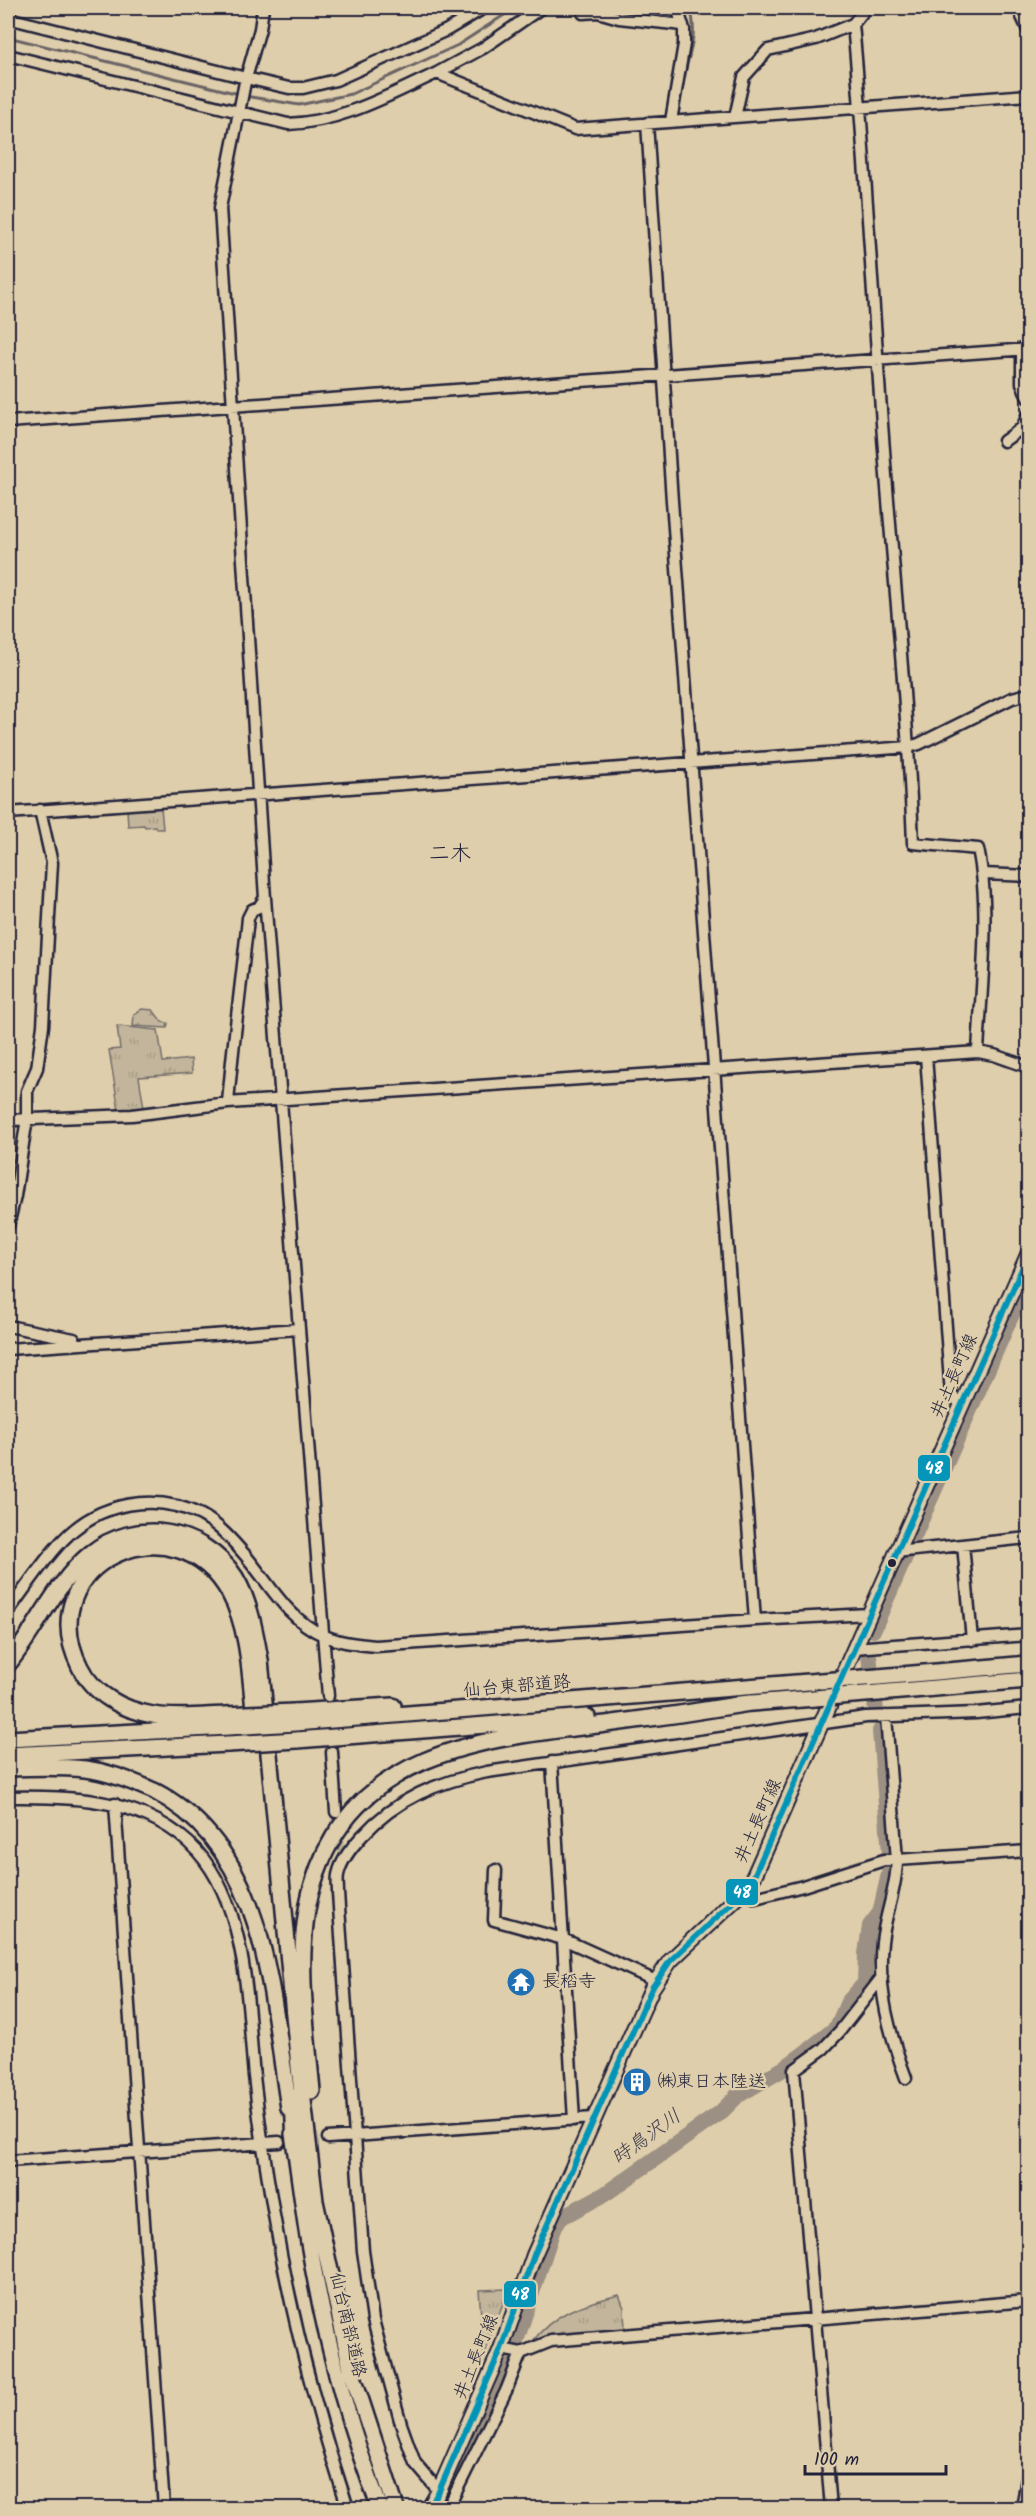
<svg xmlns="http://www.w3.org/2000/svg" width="1036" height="2516" viewBox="0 0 1036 2516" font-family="Kalam,'Klee One',sans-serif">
	<defs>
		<pattern id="grass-tufts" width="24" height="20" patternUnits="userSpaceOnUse" patternTransform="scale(1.5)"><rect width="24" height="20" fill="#c3b59b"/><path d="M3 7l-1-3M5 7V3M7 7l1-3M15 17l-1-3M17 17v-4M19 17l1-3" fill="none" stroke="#a79b86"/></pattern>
		<pattern id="forest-firs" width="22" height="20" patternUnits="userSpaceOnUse" patternTransform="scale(1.5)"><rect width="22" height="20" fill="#c3b59b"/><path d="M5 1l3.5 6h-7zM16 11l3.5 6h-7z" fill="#a79b86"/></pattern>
	</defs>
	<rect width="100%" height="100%" fill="#dfceab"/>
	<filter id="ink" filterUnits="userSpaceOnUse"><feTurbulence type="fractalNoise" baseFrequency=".0167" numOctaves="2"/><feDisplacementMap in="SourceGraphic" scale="12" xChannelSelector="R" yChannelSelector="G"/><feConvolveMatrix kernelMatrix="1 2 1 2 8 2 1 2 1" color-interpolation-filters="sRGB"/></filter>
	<g filter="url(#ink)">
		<path fill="url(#grass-tufts)" stroke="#726c6b" stroke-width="1.5" d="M161 807 163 829H156L155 826 145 827 144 825 128 826 127 810Z
			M117 1026 158 1030 163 1062 191 1059 192 1073 139 1077 144 1108 119 1111 109 1050 120 1049Z
			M508 2289 484 2356 479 2290Z
			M619 2295 624 2308 625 2330 543 2338 532 2342C557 2310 582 2305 619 2295Z"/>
		<path fill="url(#forest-firs)" stroke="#726c6b" stroke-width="1.5" d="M142 1009 153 1010 162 1022 168 1023 167 1028 133 1026 134 1014Z"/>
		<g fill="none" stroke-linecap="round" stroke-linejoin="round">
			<path stroke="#6b6466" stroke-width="3" d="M8 37 239 94
				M684 76C690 52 698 32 690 8
				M245 96 299 105 351 94 458 45 515 8"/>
			<path stroke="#9b9083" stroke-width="16" d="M914 1536 1028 1278
				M873 1630 905 1557
				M869 1656 876 1710
				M880 1731 890 1853
				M515 2344 553 2229 560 2218 605 2194 720 2113 737 2096 783 2069 805 2053 837 2027 848 2002 865 1983 866 1954 870 1926 880 1913 891 1865
				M439 2508 510 2359"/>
			<path stroke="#b9ac95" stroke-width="10" stroke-dasharray="10 5" stroke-linecap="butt" d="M328 1696 332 1752
				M336 1812 339 1854
				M279 2142 328 2138"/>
			<g stroke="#22223b" stroke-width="15">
				<path id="minor" d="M1018 8 1028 30
					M583 13 598 12 619 18 683 25
					M8 18 246 78 289 88H303L336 80 447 30 484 8
					M853 24 862 13 859 8
					M8 55 288 124C342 122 389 95 437 73L575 129 1028 95
					M437 73 483 48 541 8
					M735 117 744 77 768 50 816 39 853 24C866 166 873 308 884 450 894 581 908 712 913 843L978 849C991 909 981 990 978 1052
					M671 121 684 44V29L677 8
					M647 123 672 501 755 1620
					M1022 349V383L1028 398
					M8 422 1028 349
					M1004 441 1022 428 1028 415
					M8 813 909 747 919 744 1012 698 1028 694
					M983 874 1028 876
					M265 898 328 1696
					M926 1056 951 1395 962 1405
					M228 1103C233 1041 242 980 248 918L252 910 259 907 265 898 220 208 245 82 260 29 263 8
					M8 1120 132 1115 228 1103 978 1052 994 1055 1028 1067
					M8 1226 15 1196 27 1118V1091L37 1068 43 1026 52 863 40 810
					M8 1326 74 1339 77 1344
					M8 1349 299 1329
					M963 1545 972 1640
					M896 1552 1028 1538
					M8 1612C25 1588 43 1561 63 1540 99 1502 155 1492 201 1515 218 1524 232 1540 245 1555 269 1583 287 1619 323 1635 340 1643 359 1644 376 1646L755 1620 869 1614
					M854 1648 1028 1635
					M886 1716 897 1860 1028 1851
					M332 1752 336 1812
					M552 1762 574 2120
					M8 1797C74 1796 148 1798 197 1851 248 1908 247 2004 254 2076 259 2122 266 2169 274 2215 291 2315 316 2412 348 2508
					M115 1804 164 2508
					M496 1870 494 1920 563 1939 656 1981
					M744 1890 755 1898 803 1886 884 1860H897C897 1888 885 1914 882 1942 877 1989 890 2035 906 2078
					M328 2138 593 2118
					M8 2161 279 2142
					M501 2349 521 2353 551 2341 1028 2301
					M439 2491 415 2463 401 2424 373 2320 363 2251 338 1893C338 1887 337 1880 338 1875 341 1860 352 1847 362 1836 397 1798 438 1782 487 1772L866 1717 976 1713 1028 1708
					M448 2508 506 2391 521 2353
					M831 2508 794 2070 823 2049 840 2031 882 1977
					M1022 2508 1028 2472"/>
			</g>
			<g stroke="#22223b" stroke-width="18">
				<path id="major" d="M429 2508 439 2491 501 2349 534 2255 652 1988 670 1961 740 1895 754 1876 1028 1255"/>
			</g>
			<g stroke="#22223b" stroke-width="20">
				<path id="highway" d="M8 1664C36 1630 56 1582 90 1554 135 1517 203 1528 235 1577 250 1602 255 1632 260 1660L299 2067 315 2201 352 2373 396 2508
					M878 1677 1028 1664
					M878 1693 1028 1680
					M739 1704 815 1698
					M294 1712 393 1706
					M225 1715C201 1716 176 1719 153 1715 123 1710 93 1694 80 1667 28 1564 176 1495 230 1594 251 1633 250 1683 256 1727
					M295 1723 821 1681
					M8 1739 228 1727
					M297 1740 587 1717
					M8 1755 228 1744
					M8 1768C33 1767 59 1766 85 1769 109 1772 132 1781 154 1791 268 1849 271 1997 289 2108
					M312 2091C306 2026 294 1947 313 1884 353 1749 488 1738 606 1724 654 1718 702 1711 750 1703
					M293 2097 295 2145
					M293 2134C299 2171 303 2207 309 2243 324 2333 347 2423 380 2508"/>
			</g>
			<use href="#minor" stroke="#dfceab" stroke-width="10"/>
			<use href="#major" stroke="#dfceab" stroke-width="14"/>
			<use href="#highway" stroke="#dfceab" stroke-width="15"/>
			<g stroke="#22223b" stroke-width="20" stroke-linecap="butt">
				<path id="highway-bridge" d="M821 1681 878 1677
					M815 1698 878 1693
					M225 1715 294 1712
					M228 1727 295 1723
					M228 1744 297 1740"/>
			</g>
			<use href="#highway-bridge" stroke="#dfceab" stroke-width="15"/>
			<g stroke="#dfceab" stroke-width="10">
				<path id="bus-1" d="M429 2508 439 2491 501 2349 534 2255 652 1988 670 1961 740 1895 754 1876 1028 1255"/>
			</g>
			<use href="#bus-1" stroke="#0595b8" stroke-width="6"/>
		</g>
	</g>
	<defs>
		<g id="temple-disc" transform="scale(1.5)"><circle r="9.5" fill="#1f6fb2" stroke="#dfceab"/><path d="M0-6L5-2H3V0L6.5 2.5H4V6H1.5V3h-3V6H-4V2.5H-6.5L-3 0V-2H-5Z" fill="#fff"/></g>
		<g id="building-disc" transform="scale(1.5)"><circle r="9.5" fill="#1f6fb2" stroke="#dfceab"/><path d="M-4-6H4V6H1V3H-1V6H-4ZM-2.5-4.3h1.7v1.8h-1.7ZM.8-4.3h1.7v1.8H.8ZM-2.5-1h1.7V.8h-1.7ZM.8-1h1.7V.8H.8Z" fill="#fff"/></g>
	</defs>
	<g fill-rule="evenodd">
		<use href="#temple-disc" x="521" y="1982"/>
		<use href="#building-disc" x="637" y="2082"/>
	</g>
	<circle fill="#22223b" stroke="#dfceab" stroke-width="2" cx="892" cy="1563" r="5"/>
	<g text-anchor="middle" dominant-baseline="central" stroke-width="5" stroke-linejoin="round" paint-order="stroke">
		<g font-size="18" fill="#22223b" stroke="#dfceab">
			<text transform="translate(955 1376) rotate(-66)">井土長町線</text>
			<text transform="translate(517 1687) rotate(-5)">仙台東部道路</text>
			<text transform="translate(759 1821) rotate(-66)">井土長町線</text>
			<text transform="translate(347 2325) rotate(77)">仙台南部道路</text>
			<text transform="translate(477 2357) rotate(-68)">井土長町線</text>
		</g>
		<g font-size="18" fill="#22223b" stroke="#dfceab" text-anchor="start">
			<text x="542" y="1982">長稻寺</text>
			<text x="658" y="2082">㈱東日本陸送</text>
		</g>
		<g font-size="20" font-style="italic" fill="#403e4d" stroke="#dfceab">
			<text transform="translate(647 2138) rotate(-36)">時鳥沢川</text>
		</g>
		<g font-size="21" fill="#22223b" stroke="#dfceab">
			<text x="450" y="854">二木</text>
		</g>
	</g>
	<g stroke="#dfceab" stroke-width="2">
		<rect x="917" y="1454" width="34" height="28" rx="6" fill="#0595b8"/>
		<rect x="725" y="1878" width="34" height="28" rx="6" fill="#0595b8"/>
		<rect x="503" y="2280" width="34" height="28" rx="6" fill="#0595b8"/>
	</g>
	<g font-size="16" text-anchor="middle" font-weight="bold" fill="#fff">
		<text x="934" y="1474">48</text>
		<text x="742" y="1898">48</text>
		<text x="520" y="2300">48</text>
	</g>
	<rect width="1036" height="2516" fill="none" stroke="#dfceab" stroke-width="30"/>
	<rect x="15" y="15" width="1006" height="2486" fill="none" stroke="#22223b" stroke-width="2" filter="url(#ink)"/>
	<path d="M805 2465v9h141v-9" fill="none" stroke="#22223b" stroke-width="3"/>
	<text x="814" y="2465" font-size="18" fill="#22223b" stroke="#dfceab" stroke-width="4.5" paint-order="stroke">100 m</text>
</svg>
